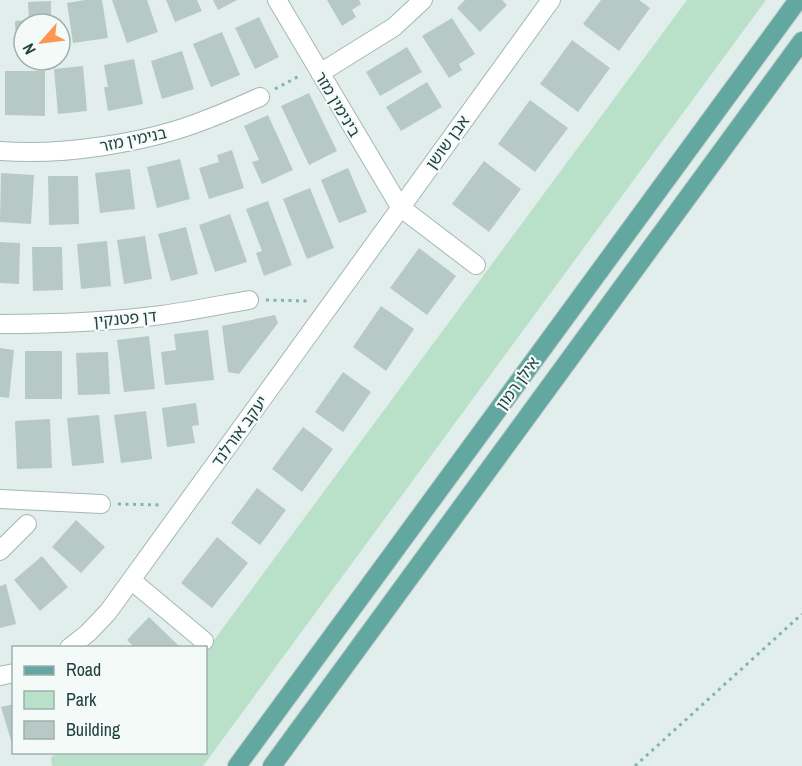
<svg xmlns="http://www.w3.org/2000/svg" width="802" height="766" viewBox="0 0 802 766" font-family="'Archivo Narrow','Noto Sans Hebrew',sans-serif">
	<rect width="100%" height="100%" fill="#e2eeeb"/>
	<path fill="#b9e1ca" d="M687 0H766L203 766H52L51 757 60 752H206V651Z"/>
	<path fill="#b7c9c4" d="M85 0H102L108 38 73 43 67 3Z
		M112 0H147L158 32 127 43Z
		M166 0H197L202 11 175 22Z
		M213 0H237L218 10Z
		M327 0H359L361 4 352 10 356 17 342 26Z
		M465 0H502L507 5 480 32 457 8Z
		M601 0H639L650 8 619 51 583 24Z
		M51 1V24H24V46H16L15 21 29 20 28 2Z
		M259 17 279 57 255 69 235 28Z
		M452 18 475 54 459 64 462 70 449 78 422 36Z
		M222 32 240 75 211 87 193 44Z
		M572 40 610 68 578 112 540 84Z
		M407 47 422 72 380 96 366 72Z
		M182 51 194 89 162 99 151 61Z
		M134 59 143 104 108 111 104 87H108L104 65Z
		M83 66 87 111 58 114 54 69Z
		M5 71H45V116L5 115Z
		M427 82 442 107 401 131 386 107Z
		M309 93 337 151 309 165 281 106Z
		M530 100 568 128 535 172 498 144Z
		M268 115 293 170 262 184 252 162 259 160 244 126Z
		M232 150 244 188 209 199 199 168 219 162 217 155Z
		M180 159 190 199 157 208 147 167Z
		M484 161 521 189 489 232 452 204Z
		M348 168 367 212 339 223 321 180Z
		M130 169 135 209 100 213 95 173Z
		M1 173 34 175 31 224 0 222Z
		M48 176H78L79 224 49 225Z
		M310 188 334 248 307 259 283 199Z
		M268 201 292 265 264 276 256 253 262 251 246 209Z
		M230 214 247 262 215 272 199 225Z
		M186 227 198 274 171 281 158 234Z
		M145 236 152 279 124 284 117 240Z
		M107 241 111 286 81 289 77 244Z
		M0 242 20 243 19 284 0 283Z
		M32 247H62L63 290 33 291Z
		M419 248 456 276 427 315 390 288Z
		M381 306 414 329 386 371 353 347Z
		M275 315 278 323 239 374 228 372 222 326Z
		M208 330 214 380 165 385 161 352 176 350 174 334Z
		M149 336 155 389 124 392 117 340Z
		M0 348 14 350 9 398 0 397Z
		M25 351H62V399H25Z
		M108 352 110 394 78 395 76 353Z
		M343 372 371 392 343 432 315 412Z
		M196 403 199 425 192 426 195 443 167 447 162 408Z
		M146 411 152 459 121 463 114 415Z
		M99 415 104 463 72 466 67 418Z
		M50 419 52 468 17 469 15 421Z
		M303 427 333 449 302 492 272 469Z
		M257 488 286 510 260 545 231 523Z
		M76 520 105 547 81 573 52 547Z
		M217 537 248 563 212 608 181 583Z
		M42 556 68 587 40 611 14 580Z
		M6 584 16 624 0 628V586Z
		M149 617 181 648H135L127 640Z
		M14 704V747H13L1 707Z"/>
	<g fill="none" stroke-linecap="round" stroke-linejoin="round">
		<g stroke="#a4b7b4" stroke-width="20">
			<path id="minor" d="M277 0 400 207 476 265
				M320 73 394 27 423 0
				M0 151C62 156 147 143 205 120 224 113 242 105 260 97
				M0 324C54 324 108 322 162 315 191 311 220 305 249 300
				M0 499 101 504
				M0 551 27 524
				M131 580 204 641
				M69 648 88 633 108 612 551 0
				M0 676 14 673"/>
		</g>
		<g stroke="#c1cac9" stroke-width="20">
			<path id="major" d="M237 766 798 0
				M272 766 802 41"/>
		</g>
		<path stroke="#7fb5ad" stroke-width="3" stroke-dasharray="3 4.5" stroke-linecap="butt" d="M275 89 301 75
			M266 300 311 301
			M118 504 162 505
			M635 766 802 614"/>
		<use href="#minor" stroke="#fff" stroke-width="18"/>
		<use href="#major" stroke="#62a8a1" stroke-width="18"/>
	</g>
	<g text-anchor="middle" dominant-baseline="central" stroke-width="4.5" stroke-linejoin="round" paint-order="stroke">
		<g font-size="16" fill="#20413e" stroke="#f3faf8">
			<text transform="translate(338 104) rotate(59)">בינימין מזר</text>
			<text transform="translate(133 139) rotate(-12)">בנימין מזר</text>
			<text transform="translate(447 142) rotate(-54)">אבן שושן</text>
			<text transform="translate(125 318) rotate(-5)">דן פטנקין</text>
			<text transform="translate(517 383) rotate(-54)">אילן רמון</text>
			<text transform="translate(239 431) rotate(-54)">יעקב אורלנד</text>
		</g>
	</g>
	<rect x="12" y="646" width="195" height="108" fill="#f3faf8" stroke="#9fb0ae" stroke-width="1.5"/>
	<rect x="24" y="666" width="30" height="9" fill="#62a8a1" stroke="#9fb0ae" stroke-width="1.5"/>
	<text x="66" y="676" font-size="18" fill="#20413e">Road</text>
	<rect x="24" y="691" width="30" height="18" fill="#b9e1ca" stroke="#9fb0ae" stroke-width="1.5"/>
	<text x="66" y="706" font-size="18" fill="#20413e">Park</text>
	<rect x="24" y="721" width="30" height="18" fill="#b7c9c4" stroke="#9fb0ae" stroke-width="1.5"/>
	<text x="66" y="736" font-size="18" fill="#20413e">Building</text>
	<g transform="translate(42 42) rotate(242)"><circle r="28" fill="#f3faf8" stroke="#9fb0ae" stroke-width="1.5"/>
	<path d="M0-4.5L10 22L0 15L-10 22Z" fill="#ff964f"/>
	<text y="-9" font-size="16" font-weight="bold" text-anchor="middle" fill="#20413e">N</text>
	</g>
</svg>
